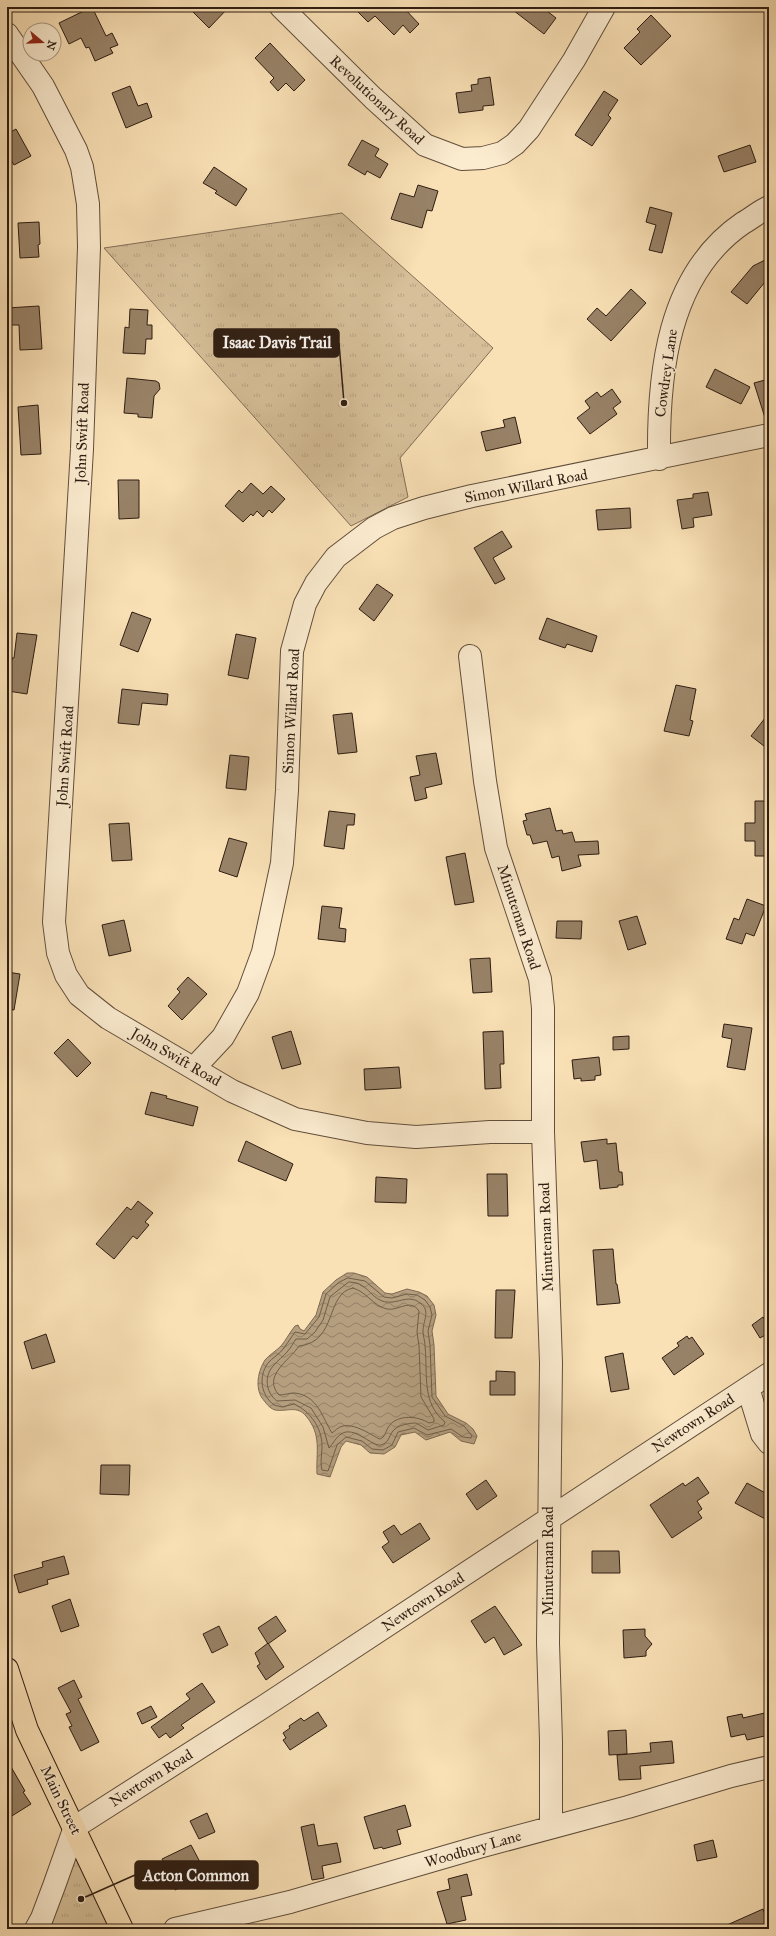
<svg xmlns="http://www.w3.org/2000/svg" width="776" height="1936" viewBox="0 0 776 1936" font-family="'IM FELL Great Primer',serif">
	<defs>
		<pattern id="park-tufts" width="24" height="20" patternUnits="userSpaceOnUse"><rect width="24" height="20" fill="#d6bf99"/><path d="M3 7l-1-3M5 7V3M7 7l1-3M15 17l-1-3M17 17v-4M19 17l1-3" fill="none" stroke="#b8a483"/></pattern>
		<pattern id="water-waves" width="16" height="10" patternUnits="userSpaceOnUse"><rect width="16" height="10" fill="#b49e7e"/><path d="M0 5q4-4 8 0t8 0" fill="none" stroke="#938066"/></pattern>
	</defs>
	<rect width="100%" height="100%" fill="#f9e0b5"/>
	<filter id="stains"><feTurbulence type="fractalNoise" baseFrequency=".005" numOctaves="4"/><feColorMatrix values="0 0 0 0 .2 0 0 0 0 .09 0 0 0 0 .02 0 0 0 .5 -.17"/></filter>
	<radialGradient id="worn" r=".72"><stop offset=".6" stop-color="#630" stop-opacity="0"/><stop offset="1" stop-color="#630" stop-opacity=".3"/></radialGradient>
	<path fill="url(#park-tufts)" stroke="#826e56" d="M342 213 493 348 400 458 408 497 351 526 104 248Z
		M73 1839 118 1929H44Z"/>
	<path fill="url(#water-waves)" stroke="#7e6a53" d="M347 1273H354L367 1277 385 1293 392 1294 407 1289 419 1292 427 1296 434 1305 436 1315 432 1331 434 1345 436 1396 448 1414 466 1423 473 1429 477 1436 474 1444 461 1441 450 1432 426 1440 415 1432 401 1435 395 1447 384 1454 370 1453 361 1445 346 1441 341 1447 330 1477 317 1474C316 1451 322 1435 306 1416 297 1405 287 1412 275 1410 269 1408 266 1403 262 1398 255 1387 258 1371 265 1360 269 1355 276 1351 281 1346 286 1340 290 1332 295 1326L298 1325 300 1329 304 1331 316 1315 323 1292 336 1280Z"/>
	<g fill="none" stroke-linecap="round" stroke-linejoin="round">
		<path stroke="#715e48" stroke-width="1" d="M348 1278 365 1281 384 1297 392 1298 407 1294 417 1295 425 1300 430 1307 432 1315 428 1331 430 1345 432 1397 445 1416 464 1426 472 1436 471 1438 463 1437 451 1429 427 1435 414 1428 398 1432 392 1445 383 1450 372 1449 362 1441 346 1437 337 1445 328 1471 322 1470C320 1462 322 1454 322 1446 322 1428 310 1411 294 1404L282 1407 274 1405C261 1395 258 1377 268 1363 272 1358 280 1354 284 1348 288 1343 291 1337 295 1332L305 1334 319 1317 326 1294 338 1283Z
			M349 1282C367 1282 369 1296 382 1301 396 1306 408 1293 420 1303 431 1310 423 1321 423 1331 423 1336 425 1341 425 1346 428 1373 421 1403 445 1422L444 1425 428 1430 416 1423C410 1423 399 1425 395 1429 389 1433 390 1443 381 1445 372 1447 354 1425 341 1434 336 1437 333 1444 329 1448L323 1427 311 1408 295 1400 277 1401C265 1392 264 1375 274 1365 278 1360 283 1357 287 1352 291 1348 293 1343 296 1339H307L315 1332 323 1320 330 1297Z
			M353 1288C367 1292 373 1306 387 1309 399 1311 410 1298 419 1311L417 1332 419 1346 421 1397 434 1419V1422L429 1423C418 1416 398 1414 389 1426 386 1430 385 1438 380 1439 377 1439 357 1423 343 1426 338 1427 335 1431 332 1433 322 1417 318 1396 295 1393 289 1393 284 1395 279 1395 262 1376 289 1361 299 1346 338 1342 325 1293 353 1288Z"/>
	</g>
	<path fill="#988267" stroke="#2e1d12" d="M92 7 106 36 112 33 118 45 110 48 113 53 95 61 89 47 86 48 81 38 69 44 59 23Z
		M188 7H229L209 28Z
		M353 7H403L419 24 410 33 403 25 394 35 375 16 368 22Z
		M509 7H542L556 18 544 34Z
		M651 15 671 36 641 65 624 48 640 32 637 29Z
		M270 43 305 80 294 91 286 83 278 91 270 82 274 78 255 58Z
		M490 77 494 105 483 106V110L459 113 456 93 472 91 471 85 478 84V79Z
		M130 86 138 106 147 103 152 117 126 128 112 93Z
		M604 91 618 100 608 115 611 118 592 146 575 135Z
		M16 129 31 156 14 165 7 153V134Z
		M362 140 379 149 375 156 388 164 380 178 367 171 365 175 348 165Z
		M750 145 756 162 724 172 718 156Z
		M214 167 247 189 236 206 215 193 217 191 203 183Z
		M418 185 438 191 432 211 427 210 422 228 391 219 400 193 414 197Z
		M650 207 672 213 662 253 649 250 656 225 646 222Z
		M39 222 40 244 38 245 39 257 20 258 18 223Z
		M769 258V277L747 304 731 292 753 266Z
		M631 289 646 303 611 341 587 319 597 308 606 316Z
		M39 306 42 349 20 350 19 325H7V308Z
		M130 309 148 310 147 325H152V339H146L145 354 123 353 125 327 129 328Z
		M715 369 750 387 741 404 706 387Z
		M127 378 156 381 159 383 160 389 154 396 152 418 138 417V414L124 413Z
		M769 379V420L766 421 754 383Z
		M612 389 621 402 613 408 617 414 590 434 577 418 590 408 585 401 597 392 601 397Z
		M38 405 41 454 21 455 18 407Z
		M515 417 521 443 486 451 481 432 505 427 503 420Z
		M118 480H139V518L119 519Z
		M251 483 263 494 271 486 285 499 272 513 269 510 263 517 257 511 253 516 251 514 243 522 225 506 239 490 242 493Z
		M708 492 712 515 693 518 694 527 682 529 677 500 693 498V494Z
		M630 508 631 528 598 530 596 510Z
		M502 531 512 547 493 558 505 579 495 584 474 548Z
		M377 584 393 595 374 621 359 609Z
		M132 612 151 619 138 652 120 645Z
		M547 618 597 636 592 652 567 644 565 648 539 639Z
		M17 633 37 635 27 694 8 691 12 658H14Z
		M236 634 256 638 248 679 228 675Z
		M676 685 696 689 690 720 693 721 689 736 664 731Z
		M122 689 168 694 167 705 142 703 139 725 118 723Z
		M352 713 357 752 338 754 333 715Z
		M769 713V750L751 736Z
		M436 753 442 784 425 788 427 798 415 801 410 777 420 775 416 756Z
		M230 755 249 757 246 790 226 788Z
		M755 801H769V856H755V841H745V823H755Z
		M550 808 556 831 562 830 563 834 572 832 575 842 598 841 599 854 578 855 581 866 562 871 559 856 552 858 547 841 533 844 530 835H527L523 821 527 820 525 814Z
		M329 811 355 814 354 825H347L344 849 324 846Z
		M129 823 132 860 112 861 109 824Z
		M229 838 247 843 237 877 219 871Z
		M465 853 474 902 455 905 446 857Z
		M747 899 766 906 754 936 746 933 742 944 726 939 734 918 739 920Z
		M322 906 342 908 339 928 346 929 345 942 318 939Z
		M637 916 646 944 628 950 619 921Z
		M124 920 131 951 109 956 102 925Z
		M557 921H582L581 939 556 938Z
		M490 958 492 992 473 993 470 959Z
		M7 972 20 974 14 1010 7 1009Z
		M188 977 207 994 182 1020 168 1006 180 992 177 989Z
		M724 1024 752 1028 745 1070 727 1067 732 1039 722 1037Z
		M291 1031 301 1064 282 1069 272 1037Z
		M503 1031 504 1064H500L501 1088 485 1089 483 1032Z
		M629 1036V1049L613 1050V1037Z
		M68 1039 91 1063 77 1077 54 1053Z
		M599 1057 601 1075 595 1076V1080L581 1081V1078L574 1079 572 1060Z
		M399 1067 401 1088 365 1090 364 1069Z
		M151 1092 167 1096 166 1098 198 1107 193 1126 145 1114Z
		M607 1139V1144L616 1143 619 1172H622L623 1185H618V1187L600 1189 597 1160 584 1162 581 1142Z
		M246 1141 293 1164 286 1181 238 1161Z
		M487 1174H507L508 1216H488Z
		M376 1177 407 1179 406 1203 375 1202Z
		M138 1201 153 1213 145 1222 149 1225 137 1239 133 1236 114 1259 96 1244 127 1207 131 1210Z
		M613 1249 616 1284H617L620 1303 597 1305 593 1250Z
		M496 1290H515L512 1338H495Z
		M763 1317 769 1326V1333L760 1338 752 1325Z
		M46 1334 55 1362 32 1369 24 1342Z
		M687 1336 689 1339 692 1337 704 1354 674 1375 662 1358 679 1346 677 1343Z
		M623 1353 629 1389 611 1392 605 1357Z
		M496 1371 515 1372V1395H490V1381H496Z
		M101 1465H130L129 1495 100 1494Z
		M698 1477 709 1493 697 1501 702 1509 698 1512 702 1518 672 1538 650 1505 683 1483 685 1486Z
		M486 1480 497 1496 477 1510 466 1494Z
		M747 1483 769 1495V1521L735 1503Z
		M420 1523 430 1539 393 1563 382 1547 389 1542 383 1532 394 1525 401 1535Z
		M592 1551H619L620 1573H592Z
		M64 1556 69 1574 47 1580 48 1584 19 1593 14 1575 43 1567 42 1562Z
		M70 1599 79 1626 61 1632 52 1606Z
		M495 1606 522 1645 504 1655 494 1637 485 1643 471 1621Z
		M276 1616 286 1631 268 1644 258 1628Z
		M219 1626 228 1645 212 1653 203 1634Z
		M645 1629V1636L652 1644 646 1651V1656L624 1658 623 1630Z
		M268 1643 284 1667 266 1680 257 1666 260 1664 255 1653Z
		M74 1680 82 1697 78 1699 99 1742 81 1751 69 1727 72 1726 66 1714 71 1712 58 1688Z
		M202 1683 215 1702 181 1725 184 1728 170 1738 166 1733 159 1738 151 1727 190 1699 186 1694Z
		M151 1706 157 1717 142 1724 137 1713Z
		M318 1712 327 1726 290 1750 283 1740 286 1738 283 1733 290 1728 289 1726 301 1718 304 1721Z
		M769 1712V1735L747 1740 745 1734 731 1737 727 1717 742 1714 743 1718Z
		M626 1730 627 1754 609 1755 608 1731Z
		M672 1741 674 1763 640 1766 641 1779 619 1780 617 1755 651 1752 650 1743Z
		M7 1760 25 1791 23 1792 31 1804 7 1819Z
		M405 1805 411 1826 397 1830 401 1844 383 1849 382 1847 374 1849 364 1817Z
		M207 1813 215 1832 199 1839 190 1821Z
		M314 1824 318 1846 337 1843 341 1862 322 1866 324 1878 312 1880 301 1827Z
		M713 1840 717 1857 697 1861 694 1845Z
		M191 1845 201 1864 194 1867 200 1878 175 1890 171 1882 166 1884 160 1872 167 1869 162 1859Z
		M467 1874 472 1895 461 1897 466 1920 447 1924 437 1892 450 1889 448 1879Z
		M763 1909 769 1926 761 1929H718Z"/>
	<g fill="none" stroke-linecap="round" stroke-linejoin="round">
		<g stroke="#614e3b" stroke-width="24">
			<path id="minor" d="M281 7 373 98 425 145 462 159 483 158 502 153 515 144 529 129 574 60 604 7
				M7 34 43 86 76 150 82 167 88 204 89 247 82 449 54 922 58 953 66 975 79 995 108 1018 232 1091 295 1119 367 1133 416 1137 490 1132H543
				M659 459C658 374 667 275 743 223 752 218 760 211 769 207
				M470 656 485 781 496 848 540 979 543 1008V1132L551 1363 548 1643 551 1741V1827
				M194 1068 223 1037 248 993 263 952 282 863 287 790 292 651 305 604 316 583 336 557 374 528 393 518 424 508 472 496 769 435
				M748 1388 762 1434 769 1443
				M36 1929 42 1918 54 1886 75 1827 263 1707 769 1374
				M175 1929 290 1902 479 1847 628 1807 731 1776 769 1767"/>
		</g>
		<g stroke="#2e1d12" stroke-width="24">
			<path id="major" d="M7 1669 27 1730 122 1929"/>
		</g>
		<use href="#minor" stroke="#fbebcf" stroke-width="22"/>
		<use href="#major" stroke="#f9e0b5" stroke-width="22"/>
	</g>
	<g text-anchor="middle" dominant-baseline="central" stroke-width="3" stroke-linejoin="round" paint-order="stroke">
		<g font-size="15" fill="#2e1d12" stroke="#fbebcf">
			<text transform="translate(377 100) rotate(43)">Revolutionary Road</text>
			<text transform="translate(666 373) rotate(-82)">Cowdrey Lane</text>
			<text transform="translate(82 433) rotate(-88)">John Swift Road</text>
			<text transform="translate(526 486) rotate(-11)">Simon Willard Road</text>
			<text transform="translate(291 711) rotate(-87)">Simon Willard Road</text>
			<text transform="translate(65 756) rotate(-86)">John Swift Road</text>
			<text transform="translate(519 917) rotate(72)">Minuteman Road</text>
			<text transform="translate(176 1057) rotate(30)">John Swift Road</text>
			<text transform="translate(546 1237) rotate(-92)">Minuteman Road</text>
			<text transform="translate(693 1423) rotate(-33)">Newtown Road</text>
			<text transform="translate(548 1561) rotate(-90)">Minuteman Road</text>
			<text transform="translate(423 1602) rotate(-33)">Newtown Road</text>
			<text transform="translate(151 1778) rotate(-32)">Newtown Road</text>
			<text transform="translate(61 1800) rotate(64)">Main Street</text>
			<text transform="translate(473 1849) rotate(-16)">Woodbury Lane</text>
		</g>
	</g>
	<path fill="none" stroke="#2e1d12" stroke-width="1.5" d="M344 403L339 343M81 1899L135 1875"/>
	<g fill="#2e1d12" stroke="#fbebcf" stroke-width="1.5">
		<circle cx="344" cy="403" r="4"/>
		<circle cx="81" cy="1899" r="4"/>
	</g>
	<g fill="#2e1d12" stroke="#2e1d12" stroke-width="1.5">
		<rect x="214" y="329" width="125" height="28" rx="4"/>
		<rect x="135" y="1861" width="123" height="28" rx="4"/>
	</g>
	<g font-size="16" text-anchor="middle" font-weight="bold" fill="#fff">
		<text x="277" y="348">Isaac Davis Trail</text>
		<text x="196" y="1881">Acton Common</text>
	</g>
	<rect width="776" height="1936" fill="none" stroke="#f9e0b5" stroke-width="24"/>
	<rect x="8" y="8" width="760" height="1920" fill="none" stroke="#2e1d12" stroke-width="2"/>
	<rect x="12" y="12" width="752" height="1912" fill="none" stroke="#2e1d12"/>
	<g transform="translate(42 42) rotate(109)"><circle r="19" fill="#fbebcf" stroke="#a99983"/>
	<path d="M0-3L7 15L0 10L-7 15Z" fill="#8f2418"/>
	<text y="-6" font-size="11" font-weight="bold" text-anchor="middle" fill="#2e1d12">N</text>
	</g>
	<rect width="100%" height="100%" filter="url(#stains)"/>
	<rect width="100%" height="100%" fill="url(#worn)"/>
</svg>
